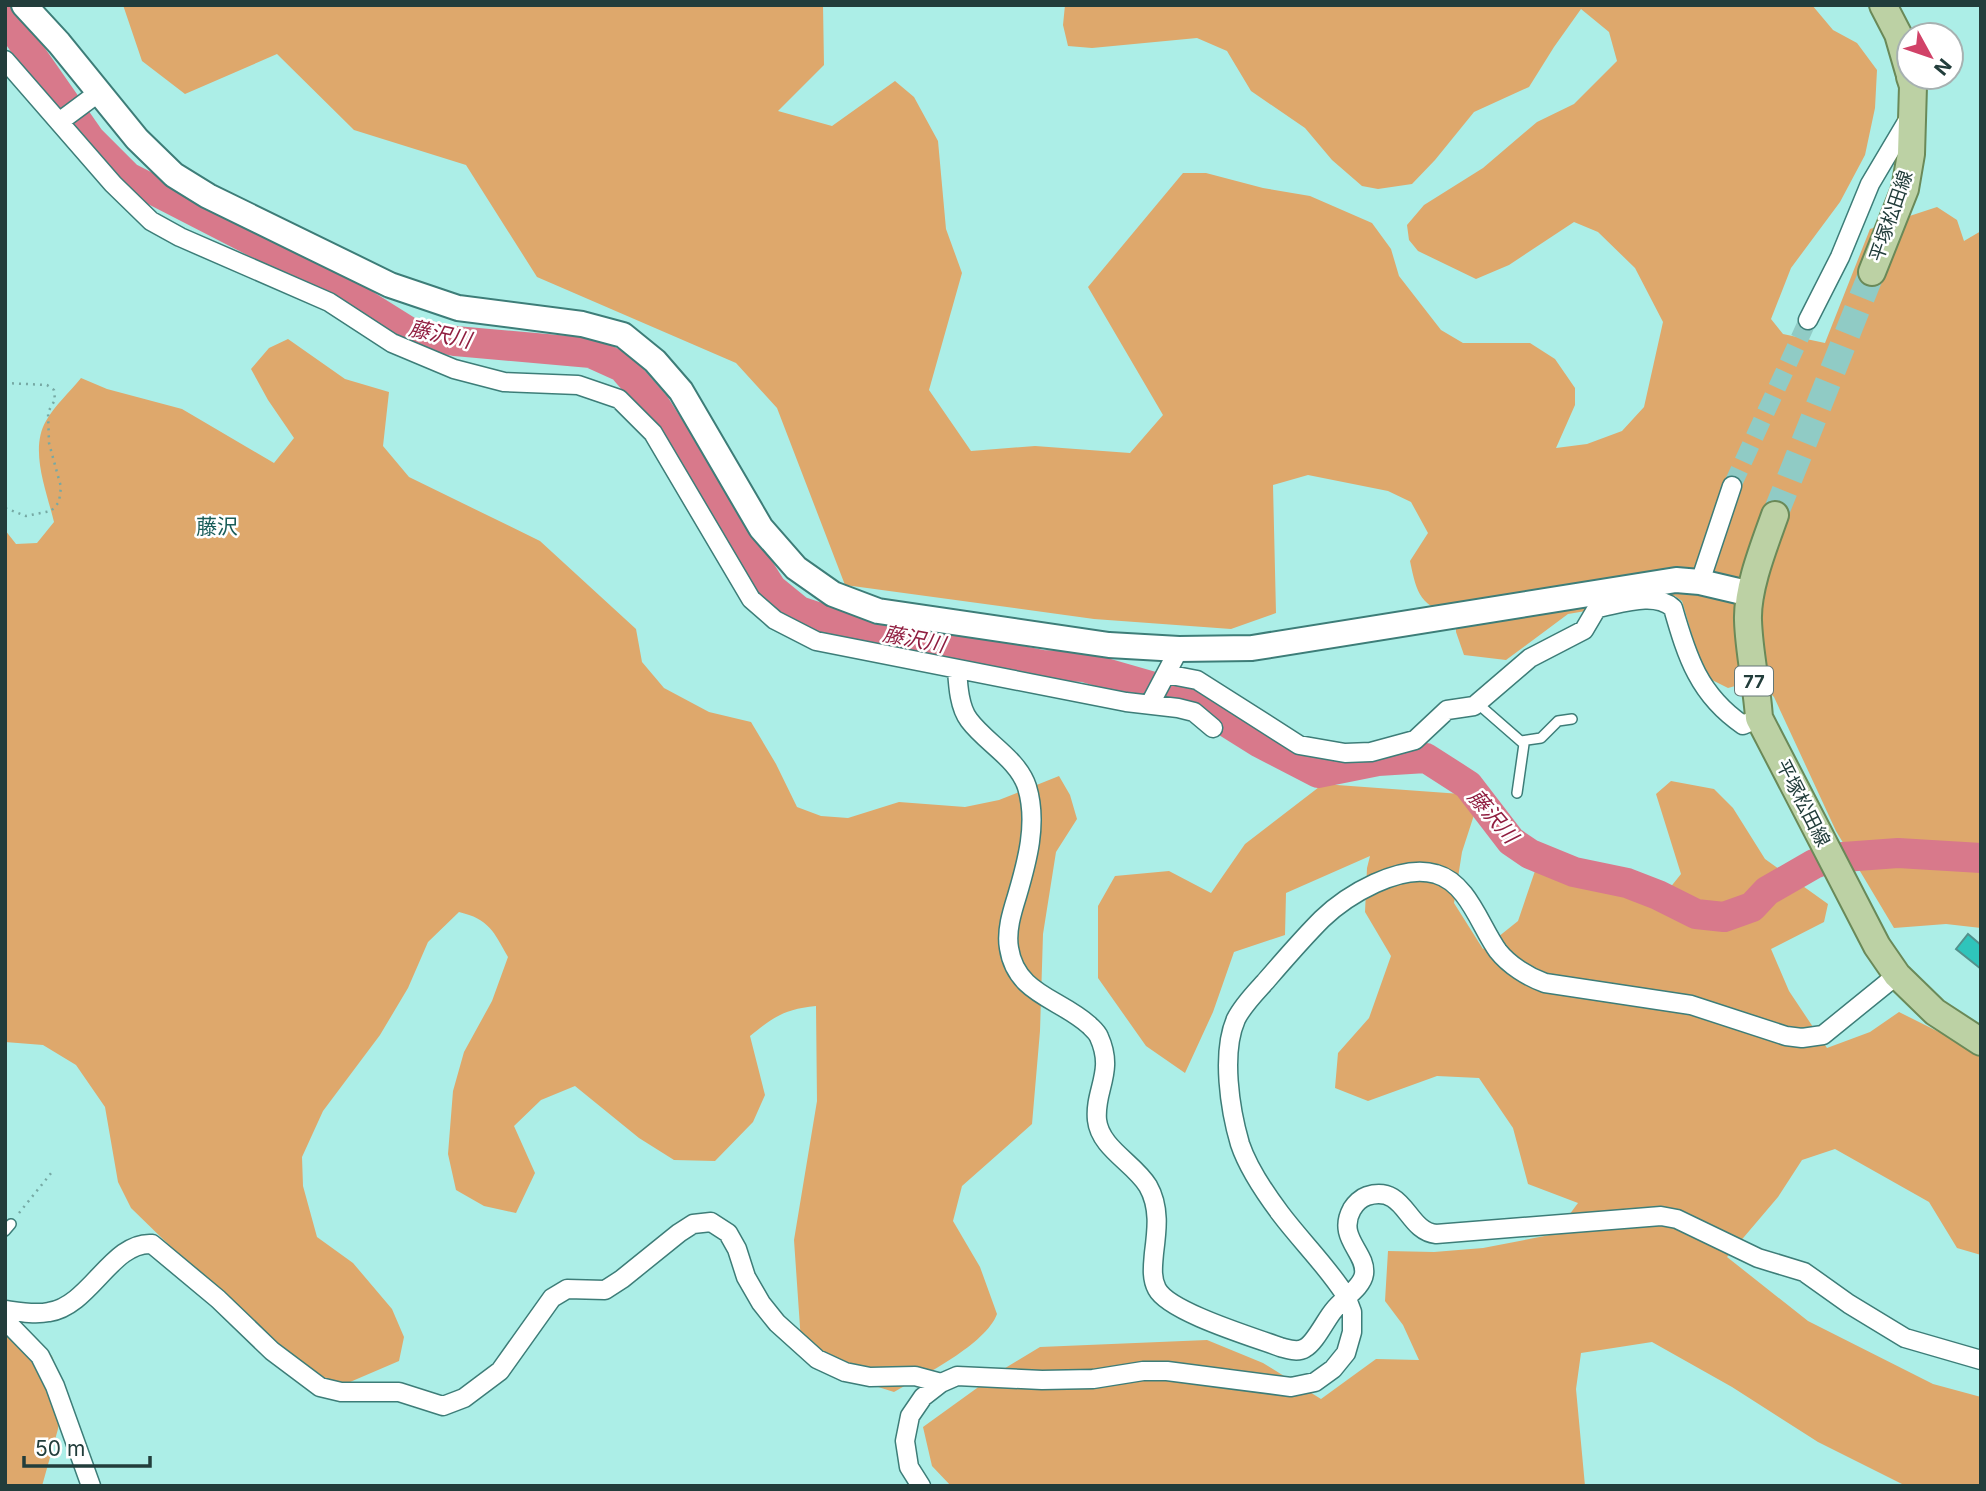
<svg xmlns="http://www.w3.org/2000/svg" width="1986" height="1491" viewBox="0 0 1986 1491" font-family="Inter,'Noto Sans JP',sans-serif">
	<rect width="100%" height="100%" fill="#aceee7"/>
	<path fill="#dea86c" d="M123 5H823L824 65 778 111 832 126 895 81 914 97 938 141 946 229 962 273 929 390 971 451 1035 446 1130 453 1163 415 1088 287 1183 173H1206L1263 188 1310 196 1372 223 1391 249 1399 276 1441 330 1463 343H1530L1555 359 1575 388V405L1556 448 1587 444 1622 431 1644 407 1663 322 1635 268 1598 232 1574 222 1509 265 1476 279 1418 251 1409 240 1407 225 1424 205 1483 168 1537 122 1574 104 1617 61 1609 32 1581 9 1554 47 1529 87 1474 112 1435 160 1412 184 1378 189 1362 186 1332 160 1305 128 1251 91 1227 51 1197 38 1092 48 1068 46 1063 25 1065 5H1812L1833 30 1857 43 1877 70 1875 108 1865 155 1840 202 1791 268 1771 319 1783 334 1825 343 1870 229 1937 207 1957 220 1964 241 1981 231V928L1946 924 1894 928 1836 831 1774 697 1757 680 1728 688 1704 676 1682 601 1675 596 1568 614 1506 660 1464 655 1456 632V616C1420 606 1417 595 1410 561L1428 533 1411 502 1388 491 1308 475 1273 485 1276 613 1231 629 1094 619 845 585 777 408 736 363 537 277 466 165 354 130 277 54 185 94 142 61Z
		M288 339 345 379 389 392 383 446 409 477 540 541 636 629 642 662 664 688 709 712 751 722 776 764 797 807 821 816 848 818 899 802 965 807 999 800 1059 776 1070 795 1077 819 1056 852 1043 934 1040 1031 1032 1124 962 1186 953 1221 980 1267 997 1314C986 1344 923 1376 894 1392L818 1368 802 1356 794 1240 817 1101 816 1006C785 1009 773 1017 750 1036L765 1095 753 1122 715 1161 674 1160 639 1138 575 1086 541 1100 514 1126 535 1173 516 1213 484 1206 456 1190 448 1154 453 1091 464 1052 492 1001 508 957C494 932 489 919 459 912L428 942 408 988 380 1035 323 1111 302 1157 303 1186 317 1237 353 1263 392 1309 404 1337 399 1361 322 1394 131 1208 118 1182 105 1107 76 1065 43 1045 5 1042V530L16 544 37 543 54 522C47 492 29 450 46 421 54 406 70 392 81 378L107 389 182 409 274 463 294 438 268 400 251 369 269 348Z
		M1671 781 1714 789 1733 808 1765 859 1828 904 1824 922 1771 949 1789 991 1827 1048 1870 1032 1899 1012 1981 1053V1255L1957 1248 1929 1202 1835 1149 1802 1160 1778 1197 1727 1257 1808 1321 1933 1384 1981 1397V1486H1906L1818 1442 1732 1387 1652 1342 1581 1353 1576 1389 1585 1486H951L932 1466 923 1427 1002 1370 1040 1347 1207 1340 1263 1363 1321 1399 1376 1359 1419 1360 1403 1325 1385 1301 1388 1251 1434 1252 1483 1248 1555 1234 1578 1203 1528 1184 1513 1128 1479 1078 1437 1076 1368 1101 1335 1088 1338 1053 1369 1018 1391 956 1365 912 1367 868 1370 856 1286 893 1285 935 1234 952 1213 1012 1185 1073 1146 1046 1098 978V906L1115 876 1169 871 1211 893 1245 844 1323 784 1461 794 1474 815 1462 852 1454 903 1483 949 1518 921 1535 871 1669 889 1681 874 1656 794Z
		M5 1318 20 1322 52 1356 63 1386 58 1429 42 1486H5Z"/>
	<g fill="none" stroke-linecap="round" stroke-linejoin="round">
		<path stroke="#d8798b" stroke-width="30" d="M5 17 90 139 128 177 313 272 409 332 455 341 591 353 622 367 655 405 772 589 799 611 841 625 1042 665 1084 667 1185 696 1260 743 1318 773 1378 761 1426 758 1468 785 1511 841 1530 854 1574 872 1627 883 1658 895 1696 914 1724 917 1752 907 1767 891 1814 864 1830 858 1898 853 1981 858"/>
	</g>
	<path fill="#2fc4bb" stroke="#52918c" stroke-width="2" d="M1968 934 1981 945V969L1956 949Z"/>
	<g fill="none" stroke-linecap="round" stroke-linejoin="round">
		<path stroke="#90cbc5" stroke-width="18" stroke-dasharray="18 9" stroke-linecap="butt" d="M1732 486 1808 320"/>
		<path stroke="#90cbc5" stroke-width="26" stroke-dasharray="26 13" stroke-linecap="butt" d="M1775 515 1872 272"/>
		<g stroke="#3d7d78" stroke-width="12">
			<path id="lane" d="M1477 703 1524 744 1517 793
				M1521 741 1541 738 1558 721 1572 719
				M5 1231 11 1224"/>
		</g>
		<g stroke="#3d7d78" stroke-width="21">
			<path id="street" d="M5 60 113 184 151 221 180 237 329 302 392 343 454 369 504 382 578 385 619 399 653 433 751 599 775 620 816 641 1126 702 1178 708 1194 712 1213 728
				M59 122 98 93
				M1808 320 1840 257 1870 184 1911 115
				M1700 582 1732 486
				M957 669C958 684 959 707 969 720 986 743 1018 759 1027 787 1038 823 1027 862 1017 896 1012 912 1006 931 1009 948 1016 994 1059 998 1089 1025 1093 1029 1097 1032 1099 1037 1115 1072 1094 1090 1097 1120 1100 1148 1134 1163 1148 1186 1160 1207 1157 1230 1154 1253 1153 1265 1151 1278 1157 1289 1169 1312 1253 1337 1280 1347 1288 1349 1297 1353 1305 1348 1315 1343 1326 1319 1334 1310 1342 1299 1362 1288 1364 1274 1367 1252 1336 1238 1352 1209 1355 1204 1361 1198 1367 1196 1406 1184 1406 1231 1436 1234L1661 1216 1677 1219 1758 1258 1804 1272 1849 1304 1905 1338 1981 1360
				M1166 674 1197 680 1299 745 1345 753 1371 752 1415 740 1447 710 1474 706 1530 658 1584 630 1597 608C1620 604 1655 591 1673 608 1687 657 1699 695 1743 725L1759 718
				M1150 704 1179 649
				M5 1310C19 1312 35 1315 49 1312 90 1306 112 1241 152 1244L218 1299 272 1351 320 1387 341 1392H399L443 1406 464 1398 500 1371 552 1298 567 1289 605 1290 622 1279 679 1233 693 1224 711 1222 728 1233 737 1249 746 1277 761 1303 777 1323 817 1359 845 1372 870 1377 915 1376 941 1383
				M5 1320 40 1356 55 1386 91 1486
				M921 1486 909 1467 905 1441 910 1416 923 1397 941 1383 957 1376 1042 1380 1093 1379 1143 1371H1167L1291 1387 1315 1382 1333 1369 1346 1353 1352 1332V1312L1346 1296C1327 1266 1301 1241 1280 1213 1265 1193 1248 1168 1240 1144 1230 1110 1221 1053 1236 1019 1243 1005 1255 993 1265 982 1284 960 1302 939 1322 919 1347 895 1400 863 1436 874 1468 883 1480 926 1498 951 1509 965 1528 977 1545 983L1691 1005 1786 1036 1802 1038 1823 1035 1897 975"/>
		</g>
		<g stroke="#3d7d78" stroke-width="28">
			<path id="secondary" d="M24 5 59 43 137 139 174 175 208 196 390 285 458 308 582 324 623 335 655 361 681 391 761 528 796 568 833 594 878 611 1109 645 1179 649 1252 648 1676 580 1700 582 1751 594"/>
		</g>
		<g stroke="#6a8958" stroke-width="30">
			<path id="primary" d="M1883 5 1898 34 1909 72
				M1872 272 1905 189 1911 154 1913 86 1910 77
				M1775 515C1764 546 1747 588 1748 620 1749 654 1757 685 1759 718L1877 946 1897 975 1935 1012 1981 1042"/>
		</g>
		<path stroke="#76a9a4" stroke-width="2.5" stroke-dasharray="2 5" stroke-linecap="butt" d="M5 383 47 385 54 390 55 400 48 412 49 443 61 487 59 502 51 511 26 516 5 508
			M19 1213 52 1172"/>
		<use href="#lane" stroke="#fff" stroke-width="9"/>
		<use href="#street" stroke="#fff" stroke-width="18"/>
		<use href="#secondary" stroke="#fff" stroke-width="24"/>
		<use href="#primary" stroke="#bcd1a4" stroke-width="26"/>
	</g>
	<g text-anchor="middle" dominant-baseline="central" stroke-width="5" stroke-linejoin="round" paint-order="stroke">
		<rect fill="#fff" stroke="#647776" stroke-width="2" x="1735" y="666.5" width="38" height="29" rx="5"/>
		<g font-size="18" font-weight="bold" fill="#223d3b">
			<text x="1754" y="681">77</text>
		</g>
		<g font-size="19" fill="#223d3b" stroke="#fff">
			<text transform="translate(1891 216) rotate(-71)">平塚松田線</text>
			<text transform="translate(1803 803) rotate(63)">平塚松田線</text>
		</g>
		<g font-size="21" font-style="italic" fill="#901e40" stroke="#fff">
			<text transform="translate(440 334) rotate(12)">藤沢川</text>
			<text transform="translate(914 639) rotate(11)">藤沢川</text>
			<text transform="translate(1493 816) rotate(49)">藤沢川</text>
		</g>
		<g font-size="21" fill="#1a5d59" stroke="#fff">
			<text x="217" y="526">藤沢</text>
		</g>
	</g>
	<rect width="1986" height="1491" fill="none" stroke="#223d3b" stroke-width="14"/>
	<g transform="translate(1930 56) rotate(130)"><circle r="33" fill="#ffffff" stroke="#a7b1b1" stroke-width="2"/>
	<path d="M0-5L12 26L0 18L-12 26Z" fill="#d14268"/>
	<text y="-10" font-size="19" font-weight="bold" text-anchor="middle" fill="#223d3b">N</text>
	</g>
	<path d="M24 1456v10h126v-10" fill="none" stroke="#223d3b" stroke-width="3.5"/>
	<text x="35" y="1456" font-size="21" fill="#223d3b" stroke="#ffffff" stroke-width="5" paint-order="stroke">50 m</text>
</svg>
